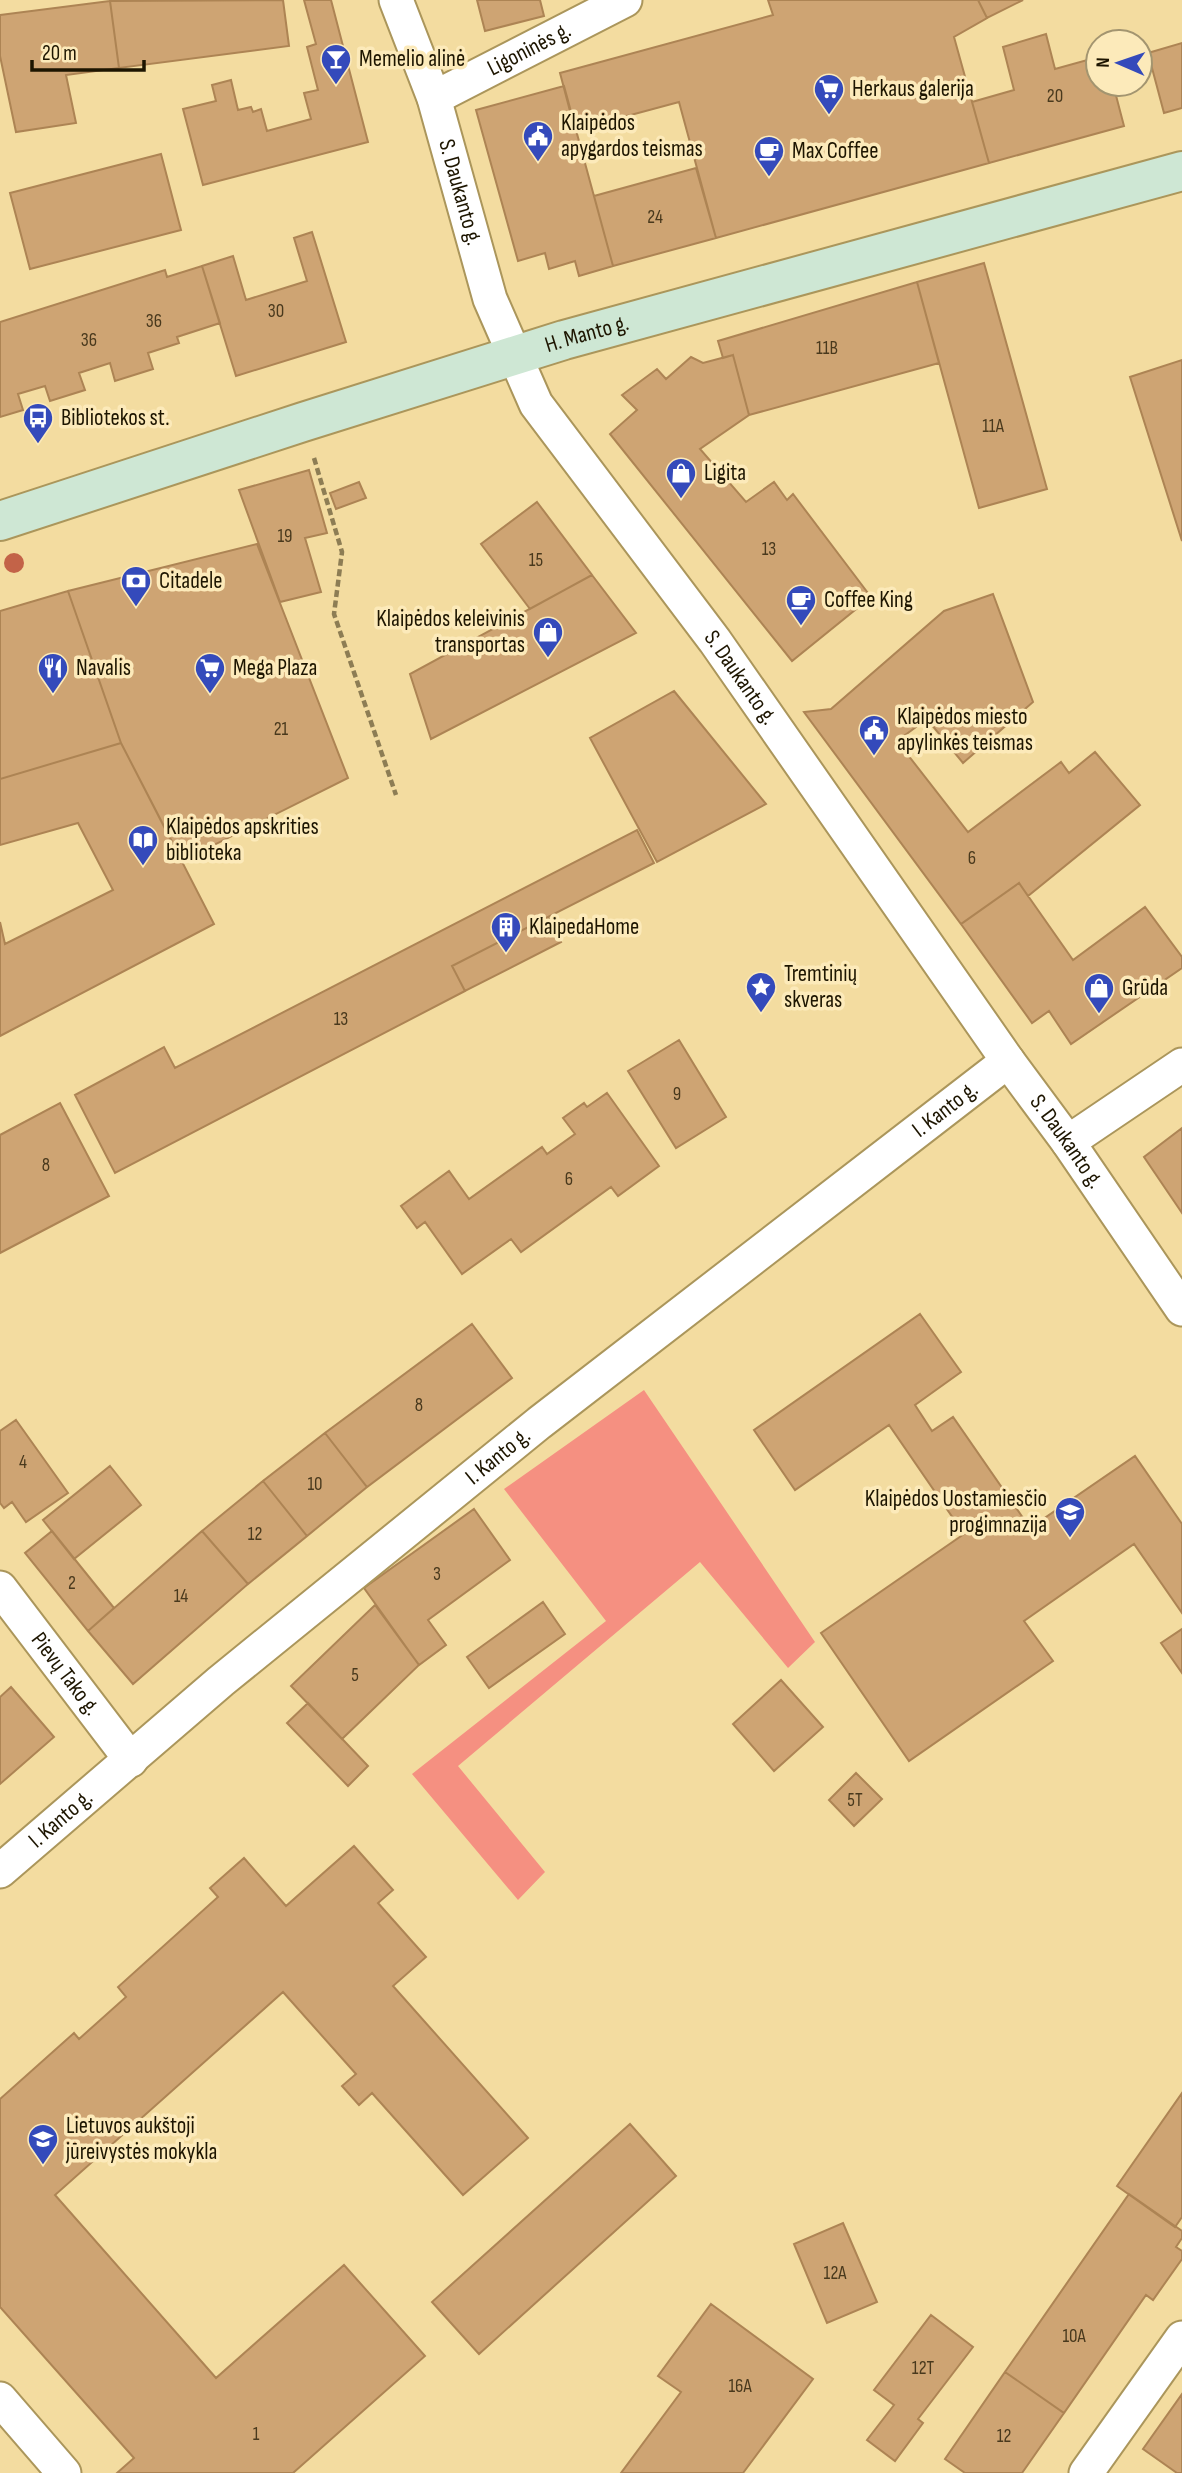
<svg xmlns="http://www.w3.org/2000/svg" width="1182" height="2473" viewBox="0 0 1182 2473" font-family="'Sofia Sans Condensed',sans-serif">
	<rect width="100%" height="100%" fill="#f3dca0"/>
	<path fill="#f59081" d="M644 1390 815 1642 788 1668 700 1562 458 1766 545 1872 518 1900 412 1774 606 1621 504 1489Z"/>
	<path fill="#cea473" stroke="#ad8454" stroke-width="2" d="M283 0 289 46 119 68 110 1Z
		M304 0H331L368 142 203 185 183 109 216 101 212 85 231 80 238 110 251 107 253 112 261 109 267 131 311 119 304 93 318 90 307 47 316 44Z
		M477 0H540L544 16 485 31Z
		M768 0H978L987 18 954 37 989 163 716 238 679 102 575 130 560 73 773 15Z
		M978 0H1023L987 18Z
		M110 1 119 68 66 75 76 123 16 132 0 56V15Z
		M1046 34 1055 69 1098 57V84H1113L1124 126 989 163 972 102 1014 90 1003 47Z
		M1182 43V108L1164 113 1148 53Z
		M564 86 613 266 579 276 575 261 549 269 545 253 518 261 476 110Z
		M161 154 181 230 30 269 10 193Z
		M696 168 716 238 613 266 594 196Z
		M312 232 346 342 236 376 202 266 233 256 246 300 307 281 294 238Z
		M984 263 1047 489 979 508 917 282Z
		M202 266 220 323 177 337 179 343 148 353 153 369 115 381 110 363 79 373 85 390 50 401 45 386 18 394 23 410 0 417V322L165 270 167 277Z
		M917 282 939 363 749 415 733 355 723 358 718 341Z
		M733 355 749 415 700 449 746 502 774 482 787 500 793 494 871 597 792 661 610 434 637 410 622 395 657 369 666 379 691 357 703 363Z
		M1182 360V541L1130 377Z
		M309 470 327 533 305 538 321 592 280 602 239 490Z
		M359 482 366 498 336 509 330 493Z
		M537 502 592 575 530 609 481 544Z
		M257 544 348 778 182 861 121 743 68 591Z
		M592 575 636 633 431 739 410 674Z
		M68 591 121 743 0 779V611Z
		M993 594 1033 702 963 763 927 719 897 741 968 832 1061 762 1069 773 1095 752 1140 805 1028 896 1019 883 961 924 804 712 831 709 944 611Z
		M674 691 766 804 657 862 590 738Z
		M121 743 214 924 0 1036V922L5 944 113 890 78 823 0 845V779Z
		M637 830 654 863 452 966 465 991 115 1173 75 1095 164 1047 175 1068Z
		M1019 883 1073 960 1145 907 1182 957V968L1071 1044 1049 1011 1032 1023 961 924Z
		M548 917 561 942 465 991 452 966Z
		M679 1040 726 1117 676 1148 628 1071Z
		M607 1093 659 1166 618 1196 611 1187 521 1252 511 1239 462 1274 425 1222 417 1228 401 1206 449 1171 469 1199 542 1147 547 1154 575 1134 563 1118 584 1103 587 1107Z
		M60 1103 109 1196 0 1253V1135Z
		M1182 1128V1213L1144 1157Z
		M920 1314 961 1372 915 1405 932 1431 953 1417 1030 1528 1135 1456 1182 1524V1613L1134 1544 1024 1621 1053 1661 909 1761 821 1633 964 1534 889 1425 795 1490 754 1430Z
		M472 1324 512 1378 367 1487 325 1433Z
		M16 1420 68 1493 26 1522 12 1502 4 1508 0 1503V1431Z
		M325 1433 367 1487 307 1536 263 1481Z
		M110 1466 141 1505 74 1559 43 1520Z
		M263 1481 307 1536 248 1584 202 1531Z
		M474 1509 510 1560 428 1620 446 1645 419 1665 364 1588Z
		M52 1531 114 1608 88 1631 25 1553Z
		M202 1531 248 1584 133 1684 88 1631Z
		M543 1602 565 1634 489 1688 467 1657Z
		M375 1605 419 1665 342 1739 291 1686Z
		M1182 1629V1673L1161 1643Z
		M781 1680 823 1727 774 1771 733 1724Z
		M11 1687 54 1737 0 1784V1697Z
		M308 1703 368 1766 348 1786 287 1723Z
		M856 1773 882 1799 854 1826 829 1800Z
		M354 1846 393 1890 378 1903 426 1957 393 1986 528 2138 463 2195 372 2093 359 2105 342 2086 356 2074 283 1992 55 2195 216 2378 344 2265 425 2356 293 2473H117L134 2458 0 2307V2099L74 2033 79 2039 126 1997 118 1987 218 1897 210 1888 244 1858 286 1906Z
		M1182 2093V2217L1175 2227 1117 2186Z
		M630 2124 676 2176 479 2354 432 2302Z
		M1129 2194 1182 2231V2238L1176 2247 1182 2251V2259L1153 2300 1146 2295 1064 2413 1005 2372Z
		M843 2223 877 2302 827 2323 794 2244Z
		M711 2304 813 2379 743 2473H621L681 2392 658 2376Z
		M931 2315 973 2347 918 2419 923 2423 895 2461 867 2440 894 2405 874 2390Z
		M1005 2372 1064 2413 1022 2473H965L945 2459Z
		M1182 2394V2473H1177L1143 2449Z"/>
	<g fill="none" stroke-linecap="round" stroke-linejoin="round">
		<g stroke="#ab965b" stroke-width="37">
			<g id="minor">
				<path id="s1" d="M396 0 434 98 490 299 536 404 715 641 1008 1061 1068 1142 1182 1309"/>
				<path id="s2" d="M434 98 625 0"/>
				<path d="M1068 1142 1182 1065"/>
				<path id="s3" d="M0 1588 131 1760"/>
				<path id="s4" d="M0 1871 221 1681 539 1423 1008 1061"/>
				<path d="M0 2399 64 2473"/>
				<path d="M1086 2473 1182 2338"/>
			</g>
		</g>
		<g stroke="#ab965b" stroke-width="42">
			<g id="secondary">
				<path id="s5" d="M0 521 303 422 564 340 1182 171"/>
			</g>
		</g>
		<path stroke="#8d7d54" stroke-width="4.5" stroke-dasharray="7 3.5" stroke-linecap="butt" d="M314 458 342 552 334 614 396 795"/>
		<use href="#minor" stroke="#fff" stroke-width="33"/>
		<use href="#secondary" stroke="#cee7d4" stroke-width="38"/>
	</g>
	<circle fill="#c36348" cx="14" cy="563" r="10"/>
	<defs>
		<g id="bar-pin" transform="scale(1.575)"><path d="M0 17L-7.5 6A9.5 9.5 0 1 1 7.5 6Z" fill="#344abb" stroke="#fceaba"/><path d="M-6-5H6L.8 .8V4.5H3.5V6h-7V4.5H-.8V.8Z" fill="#fff"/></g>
		<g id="supermarket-pin" transform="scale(1.575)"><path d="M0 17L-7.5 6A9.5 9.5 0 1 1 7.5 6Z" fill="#344abb" stroke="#fceaba"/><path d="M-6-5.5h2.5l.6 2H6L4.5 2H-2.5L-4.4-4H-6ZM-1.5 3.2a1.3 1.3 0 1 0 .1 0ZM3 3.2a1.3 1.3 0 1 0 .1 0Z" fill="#fff"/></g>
		<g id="civic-pin" transform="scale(1.575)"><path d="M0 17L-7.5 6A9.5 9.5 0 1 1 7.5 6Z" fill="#344abb" stroke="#fceaba"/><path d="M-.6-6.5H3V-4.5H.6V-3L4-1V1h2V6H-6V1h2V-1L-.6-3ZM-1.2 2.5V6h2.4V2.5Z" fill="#fff"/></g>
		<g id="cafe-pin" transform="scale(1.575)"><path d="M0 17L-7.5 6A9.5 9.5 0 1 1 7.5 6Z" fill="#344abb" stroke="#fceaba"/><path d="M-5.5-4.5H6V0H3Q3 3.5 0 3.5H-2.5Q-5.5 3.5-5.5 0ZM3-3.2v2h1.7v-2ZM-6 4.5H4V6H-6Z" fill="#fff"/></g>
		<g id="bus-pin" transform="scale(1.575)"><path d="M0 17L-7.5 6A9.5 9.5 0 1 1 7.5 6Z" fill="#344abb" stroke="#fceaba"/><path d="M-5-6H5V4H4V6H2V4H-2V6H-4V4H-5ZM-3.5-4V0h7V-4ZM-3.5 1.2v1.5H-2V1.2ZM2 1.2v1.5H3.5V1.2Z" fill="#fff"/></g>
		<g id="shop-pin" transform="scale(1.575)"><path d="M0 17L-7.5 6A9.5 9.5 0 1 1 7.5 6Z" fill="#344abb" stroke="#fceaba"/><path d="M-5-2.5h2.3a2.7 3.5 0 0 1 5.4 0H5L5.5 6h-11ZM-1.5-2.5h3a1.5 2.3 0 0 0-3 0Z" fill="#fff"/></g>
		<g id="bank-pin" transform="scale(1.575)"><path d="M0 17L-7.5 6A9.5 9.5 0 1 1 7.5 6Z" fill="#344abb" stroke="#fceaba"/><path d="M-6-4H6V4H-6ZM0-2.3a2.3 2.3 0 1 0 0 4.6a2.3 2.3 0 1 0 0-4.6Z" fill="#fff"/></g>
		<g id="restaurant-pin" transform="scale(1.575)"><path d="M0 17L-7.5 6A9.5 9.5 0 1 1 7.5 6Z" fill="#344abb" stroke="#fceaba"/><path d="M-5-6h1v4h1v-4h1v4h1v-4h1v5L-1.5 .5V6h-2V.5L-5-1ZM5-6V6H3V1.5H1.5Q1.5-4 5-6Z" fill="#fff"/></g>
		<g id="library-pin" transform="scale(1.575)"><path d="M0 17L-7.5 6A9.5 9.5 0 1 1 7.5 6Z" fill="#344abb" stroke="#fceaba"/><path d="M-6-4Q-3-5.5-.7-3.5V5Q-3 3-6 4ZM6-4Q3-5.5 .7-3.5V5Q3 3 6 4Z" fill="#fff"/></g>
		<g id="building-pin" transform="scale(1.575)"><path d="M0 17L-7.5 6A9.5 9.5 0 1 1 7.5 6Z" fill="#344abb" stroke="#fceaba"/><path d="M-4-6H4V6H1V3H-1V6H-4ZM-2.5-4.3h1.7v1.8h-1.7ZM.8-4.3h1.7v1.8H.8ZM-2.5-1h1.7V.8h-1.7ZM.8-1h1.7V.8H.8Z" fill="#fff"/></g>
		<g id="sight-pin" transform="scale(1.575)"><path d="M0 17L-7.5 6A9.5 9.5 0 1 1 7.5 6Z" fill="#344abb" stroke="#fceaba"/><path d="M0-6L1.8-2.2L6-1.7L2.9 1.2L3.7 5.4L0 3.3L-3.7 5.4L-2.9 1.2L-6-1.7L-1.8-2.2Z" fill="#fff"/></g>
		<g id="school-pin" transform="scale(1.575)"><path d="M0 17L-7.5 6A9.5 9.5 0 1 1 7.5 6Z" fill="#344abb" stroke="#fceaba"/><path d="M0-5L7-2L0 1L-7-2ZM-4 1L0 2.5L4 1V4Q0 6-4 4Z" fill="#fff"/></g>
		<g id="university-pin" transform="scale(1.575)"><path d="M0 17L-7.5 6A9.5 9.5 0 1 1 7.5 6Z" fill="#344abb" stroke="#fceaba"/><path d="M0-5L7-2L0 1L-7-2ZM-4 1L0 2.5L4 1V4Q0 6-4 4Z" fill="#fff"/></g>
	</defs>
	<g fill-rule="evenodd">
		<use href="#bar-pin" x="336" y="59"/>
		<use href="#supermarket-pin" x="829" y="89"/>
		<use href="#civic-pin" x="538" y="136"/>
		<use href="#cafe-pin" x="769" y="151"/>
		<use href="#bus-pin" x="38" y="418"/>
		<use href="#shop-pin" x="681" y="473"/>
		<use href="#bank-pin" x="136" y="581"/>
		<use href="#cafe-pin" x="801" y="600"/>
		<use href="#shop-pin" x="548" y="632"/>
		<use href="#restaurant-pin" x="53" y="668"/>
		<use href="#supermarket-pin" x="210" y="668"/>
		<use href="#civic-pin" x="874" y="730"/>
		<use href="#library-pin" x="143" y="840"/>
		<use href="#building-pin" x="506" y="927"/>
		<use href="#sight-pin" x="761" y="987"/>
		<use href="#shop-pin" x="1099" y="988"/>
		<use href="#school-pin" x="1070" y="1512"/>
		<use href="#university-pin" x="43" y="2139"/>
	</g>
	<g text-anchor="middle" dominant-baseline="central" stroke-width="7" stroke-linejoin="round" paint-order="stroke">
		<g font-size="19" fill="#49391d">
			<text x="1055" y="96">20</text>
			<text x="655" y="217">24</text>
			<text x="276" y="311">30</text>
			<text x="154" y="321">36</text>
			<text x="89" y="340">36</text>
			<text x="827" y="348">11B</text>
			<text x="993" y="426">11A</text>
			<text x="285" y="536">19</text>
			<text x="769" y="549">13</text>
			<text x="536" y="560">15</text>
			<text x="281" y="729">21</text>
			<text x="972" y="858">6</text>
			<text x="341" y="1019">13</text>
			<text x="677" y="1094">9</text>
			<text x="46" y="1165">8</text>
			<text x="569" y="1179">6</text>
			<text x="419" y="1405">8</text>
			<text x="23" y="1462">4</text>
			<text x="315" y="1484">10</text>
			<text x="255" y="1534">12</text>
			<text x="437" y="1574">3</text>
			<text x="72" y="1583">2</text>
			<text x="181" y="1596">14</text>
			<text x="355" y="1675">5</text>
			<text x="855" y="1800">5T</text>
			<text x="835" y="2273">12A</text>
			<text x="1074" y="2336">10A</text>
			<text x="923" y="2368">12T</text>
			<text x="740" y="2386">16A</text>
			<text x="256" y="2434">1</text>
			<text x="1004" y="2436">12</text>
		</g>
		<g font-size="23" fill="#1d1500" stroke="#fceaba">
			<text stroke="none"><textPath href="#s2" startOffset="107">Ligoninės g.</textPath></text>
			<text stroke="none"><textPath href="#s1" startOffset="203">S. Daukanto g.</textPath></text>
			<text stroke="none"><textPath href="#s5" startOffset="616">H. Manto g.</textPath></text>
			<text stroke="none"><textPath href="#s1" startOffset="770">S. Daukanto g.</textPath></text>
			<text stroke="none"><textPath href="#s4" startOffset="1214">I. Kanto g.</textPath></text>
			<text stroke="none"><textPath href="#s1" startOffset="1337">S. Daukanto g.</textPath></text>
			<text stroke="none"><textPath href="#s4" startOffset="648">I. Kanto g.</textPath></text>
			<text stroke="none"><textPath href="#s3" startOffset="108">Pievų Tako g.</textPath></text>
			<text stroke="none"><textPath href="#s4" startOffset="80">I. Kanto g.</textPath></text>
		</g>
		<g font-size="23" fill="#1d1500" stroke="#fceaba" text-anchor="start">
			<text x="359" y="59">Memelio alinė</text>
			<text x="852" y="89">Herkaus galerija</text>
			<text x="561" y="123">Klaipėdos<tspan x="561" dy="26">apygardos teismas</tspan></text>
			<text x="792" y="151">Max Coffee</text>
			<text x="61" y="418">Bibliotekos st.</text>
			<text x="704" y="473">Ligita</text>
			<text x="159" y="581">Citadele</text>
			<text x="824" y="600">Coffee King</text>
			<text x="525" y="619" text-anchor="end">Klaipėdos keleivinis<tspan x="525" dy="26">transportas</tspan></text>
			<text x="76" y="668">Navalis</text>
			<text x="233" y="668">Mega Plaza</text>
			<text x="897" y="717">Klaipėdos miesto<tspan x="897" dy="26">apylinkės teismas</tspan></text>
			<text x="166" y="827">Klaipėdos apskrities<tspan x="166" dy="26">biblioteka</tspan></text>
			<text x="529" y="927">KlaipedaHome</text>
			<text x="784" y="974">Tremtinių<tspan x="784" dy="26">skveras</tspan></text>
			<text x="1122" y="988">Grūda</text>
			<text x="1047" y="1499" text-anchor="end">Klaipėdos Uostamiesčio<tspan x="1047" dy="26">progimnazija</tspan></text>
			<text x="66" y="2126">Lietuvos aukštoji<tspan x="66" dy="26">jūreivystės mokykla</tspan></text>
		</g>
	</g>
	<g transform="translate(1119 63) rotate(272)"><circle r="33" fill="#fceaba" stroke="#a39570" stroke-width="2"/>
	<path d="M0-5L12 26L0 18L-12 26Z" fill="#344abb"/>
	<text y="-10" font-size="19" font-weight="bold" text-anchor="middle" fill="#1d1500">N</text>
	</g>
	<path d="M32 60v10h112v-10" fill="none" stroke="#1d1500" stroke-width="3.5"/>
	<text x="42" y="60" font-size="21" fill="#1d1500" stroke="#fceaba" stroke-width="5" paint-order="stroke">20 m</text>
</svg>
